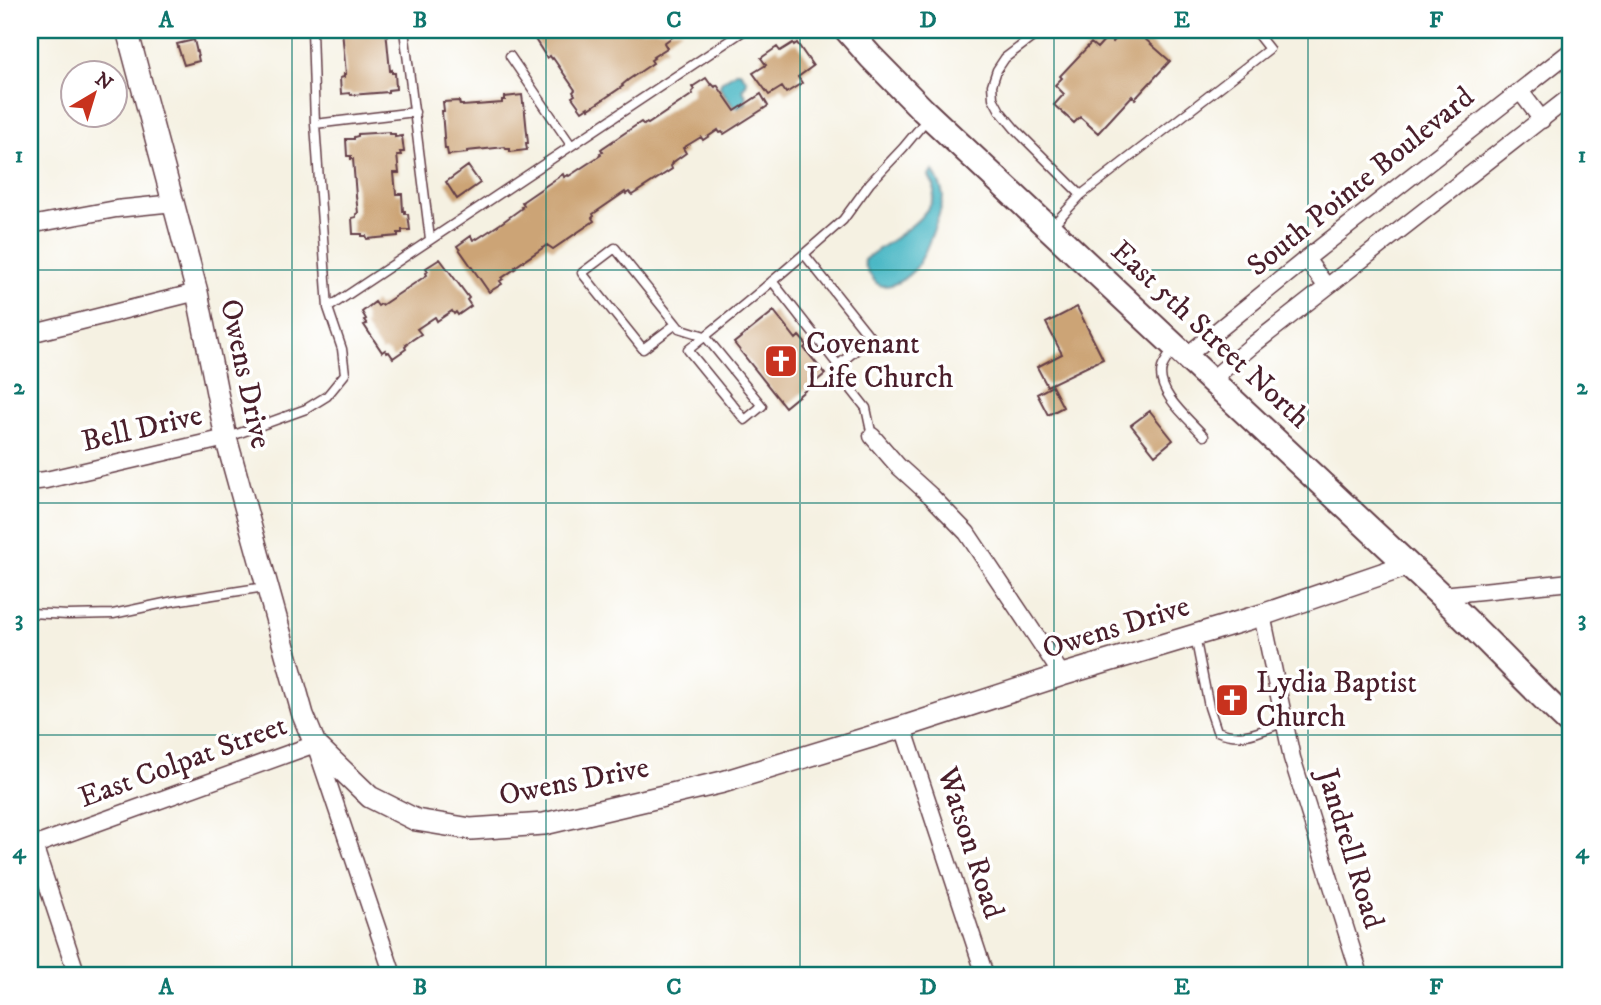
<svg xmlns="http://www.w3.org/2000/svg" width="1601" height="1005" viewBox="0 0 1601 1005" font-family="'IM FELL DW Pica',serif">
	<rect width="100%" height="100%" fill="#fff"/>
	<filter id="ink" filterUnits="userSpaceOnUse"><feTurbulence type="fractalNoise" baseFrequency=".0143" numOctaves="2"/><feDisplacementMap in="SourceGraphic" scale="14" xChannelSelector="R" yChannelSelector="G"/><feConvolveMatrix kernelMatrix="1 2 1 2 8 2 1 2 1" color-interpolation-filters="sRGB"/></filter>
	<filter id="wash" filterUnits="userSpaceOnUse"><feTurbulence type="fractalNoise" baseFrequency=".00686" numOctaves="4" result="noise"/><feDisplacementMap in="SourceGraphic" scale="28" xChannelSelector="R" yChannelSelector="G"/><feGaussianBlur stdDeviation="1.57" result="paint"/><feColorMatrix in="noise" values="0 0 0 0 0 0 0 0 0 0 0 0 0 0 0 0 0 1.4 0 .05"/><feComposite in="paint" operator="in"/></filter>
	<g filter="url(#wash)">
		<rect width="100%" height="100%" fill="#f5f1e2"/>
		<path fill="#4ab7c5" stroke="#4a6b78" stroke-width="2" d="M736 72H740L747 80 746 85 742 89 746 96V103L738 108 733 106 720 87 721 82Z
			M933 171C937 178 942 187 943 196 943 208 923 262 914 270 908 276 899 283 891 285 882 287 878 286 873 279 869 273 864 268 864 260 883 243 940 217 934 185 933 184 929 177 929 175Z"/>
		<g id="blocks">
			<path fill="#cca476" d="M342 30H386L390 71 392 70V73H395L396 89 388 90V92L351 95 350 93 341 94 340 78 344 77V74H346Z
				M529 30H682L664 43 667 48 653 57 654 58 651 60 653 63 628 80 622 85 623 86 589 109 588 107 582 111 572 97 575 95 573 92 575 90 553 58 552 59 550 56 547 58Z
				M1123 30H1135L1170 61 1135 99 1132 96 1098 133 1080 117 1074 123 1054 105 1064 94 1055 85 1062 78 1060 76 1091 43 1097 48 1107 37 1113 42Z
				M194 40 199 61 184 65 177 44Z
				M793 43 794 45 797 43 813 66 798 77 802 83 786 93 782 87 769 95 753 73 766 65 761 58 777 47 780 51Z
				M706 78 711 85 712 84 715 87 717 85 735 111 761 94 768 106 724 134 722 132 720 133 718 130 703 140 701 137 683 148 686 153 672 163 673 164 671 166 672 169 632 195 629 192 626 194 625 192 593 214 594 216 592 218 594 221 553 249 547 245 515 267 516 268 502 278 503 279 500 281 502 284 489 292 457 246 471 236 473 240 476 238 477 239 500 224 522 208 521 207 524 205 522 202 563 174 564 177 568 175 569 176 601 155 600 153 603 152 601 149 641 122 644 125 646 123 648 124 693 94 692 92 694 90 692 87Z
				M522 95 523 103H524L528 143H526L527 150 510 152V149H506L505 147 467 151V153L448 155 447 149H445L442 111H444L443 102 459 101 460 105H463V106L502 103V100H505V97Z
				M390 132V134H395V137L402 136 404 152H400L401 155H397L399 173H394L396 194H402L403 211H405V214H408L410 230H402V233H398V236L367 239 366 236H362V234H353L352 218 356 217V214L358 213 356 196 353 159H351V156H347L346 139H354V137L358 136V134Z
				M468 166 480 183 457 199 446 182Z
				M440 259 469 298 467 300 471 306 458 315 456 312 454 314 452 311 437 321 435 317 417 329 421 334 406 344 407 345 405 347 406 349 393 358 389 352 387 353 385 350 382 352 364 325 367 324 364 320 366 319 362 312 375 302 378 306 381 304 382 305 427 275 426 273 428 271 426 268Z
				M1077 307 1103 359 1047 386 1037 367 1062 354 1046 323Z
				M774 311 796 339 799 336 807 345 804 348 825 374 785 407 734 343Z
				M1052 386 1063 407 1048 415 1037 394Z
				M1150 411 1173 440 1155 455 1131 425Z"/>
		</g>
	</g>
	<g filter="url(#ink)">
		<use href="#blocks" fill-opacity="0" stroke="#643e46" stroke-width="2"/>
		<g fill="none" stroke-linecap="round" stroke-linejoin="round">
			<g stroke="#643e46" stroke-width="11">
				<path id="lane" d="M312 30 315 124 328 308 745 30
					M404 30 430 239
					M1042 30 1005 58 997 70 992 85 993 98 1000 111 1015 129 1081 195
					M510 56 571 145
					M315 124 415 112
					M1052 226 1081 195 1269 49 1254 30
					M772 281 838 365
					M676 324 643 349 582 273 615 248 676 324 679 328 705 336 762 406 745 420 688 350C727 319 766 287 804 254
					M1173 349C1170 355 1164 362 1162 368 1155 392 1190 420 1204 436
					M872 436 866 408 851 389 847 378 838 365 871 338 804 254 843 220 870 183 903 148 928 118
					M226 438 306 409 327 396 345 374 342 349 328 308
					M30 613 68 615 113 614 174 601 265 587
					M1195 636 1209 707 1217 731C1243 742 1260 731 1284 722"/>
			</g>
			<g stroke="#643e46" stroke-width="19">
				<path id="street" d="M1520 91 1542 120
					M30 225 116 209 174 203
					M1306 259 1327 287
					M30 334 197 292
					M1185 357 1306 259 1571 51
					M1211 380 1254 344 1571 96
					M872 436 898 466 930 495 967 533 1062 675
					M30 482 46 480 226 438
					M1442 595 1571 582
					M1262 615 1292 758 1360 975
					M903 727 985 975
					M34 845 77 975
					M30 847 315 744 393 975"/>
			</g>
			<g stroke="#643e46" stroke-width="24">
				<path id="secondary" d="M127 30 197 292 226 438 303 715 315 744 370 797 416 820 471 829 544 824 723 782 903 727 1062 675 1262 615 1408 565"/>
			</g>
			<g stroke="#643e46" stroke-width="28">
				<path id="primary" d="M847 30 871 57 923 110 1408 565C1465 615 1515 672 1571 724"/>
			</g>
			<use href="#lane" stroke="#fff" stroke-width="8"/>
			<use href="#street" stroke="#fff" stroke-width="16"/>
			<use href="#secondary" stroke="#fff" stroke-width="21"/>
			<use href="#primary" stroke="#fff" stroke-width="24"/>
		</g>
	</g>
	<path fill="none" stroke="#0f766e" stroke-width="2" stroke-opacity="0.55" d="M292 30V975M546 30V975M800 30V975M1054 30V975M1308 30V975M30 270H1571M30 503H1571M30 735H1571"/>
	<defs>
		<g id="church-square" transform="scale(1.75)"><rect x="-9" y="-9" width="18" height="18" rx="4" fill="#c8321e" stroke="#fff"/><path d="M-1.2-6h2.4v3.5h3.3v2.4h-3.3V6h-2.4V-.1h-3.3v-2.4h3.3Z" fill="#fff"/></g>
	</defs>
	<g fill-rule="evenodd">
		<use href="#church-square" x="781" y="361"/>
		<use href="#church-square" x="1232" y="700"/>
	</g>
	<g text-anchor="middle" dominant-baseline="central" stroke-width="7" stroke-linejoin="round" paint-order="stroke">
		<g font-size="30" fill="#4a1f2b" stroke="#fff">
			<text transform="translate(1361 182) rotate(-39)">South Pointe Boulevard</text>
			<text transform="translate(1210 335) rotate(43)">East 5th Street North</text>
			<text transform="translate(245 374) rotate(78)">Owens Drive</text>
			<text transform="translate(142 429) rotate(-13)">Bell Drive</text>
			<text transform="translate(1116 628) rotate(-17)">Owens Drive</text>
			<text transform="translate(183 762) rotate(-20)">East Colpat Street</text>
			<text transform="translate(574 782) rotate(-11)">Owens Drive</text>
			<text transform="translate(970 843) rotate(72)">Watson Road</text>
			<text transform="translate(1350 849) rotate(73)">Jandrell Road</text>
		</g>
		<g font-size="30" fill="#4a1f2b" stroke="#fff" text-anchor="start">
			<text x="806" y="344">Covenant<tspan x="806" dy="34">Life Church</tspan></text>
			<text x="1256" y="683">Lydia Baptist<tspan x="1256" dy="34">Church</tspan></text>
		</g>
	</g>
	<rect width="1601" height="1005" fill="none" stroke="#fff" stroke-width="77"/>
	<g transform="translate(94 94) rotate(38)"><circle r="33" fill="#ffffff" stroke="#b7a5aa" stroke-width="2"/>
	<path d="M0-5L12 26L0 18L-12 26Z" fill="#c8321e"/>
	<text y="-10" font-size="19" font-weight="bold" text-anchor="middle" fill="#4a1f2b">N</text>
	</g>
	<rect x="38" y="38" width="1524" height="929" fill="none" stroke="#0f766e" stroke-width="2.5"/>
	<g font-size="23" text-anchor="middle" font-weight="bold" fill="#0f766e">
		<text x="166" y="27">A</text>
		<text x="420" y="27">B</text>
		<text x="674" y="27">C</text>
		<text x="928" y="27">D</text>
		<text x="1182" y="27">E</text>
		<text x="1436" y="27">F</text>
		<text x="19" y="162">1</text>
		<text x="1582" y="162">1</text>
		<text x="19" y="394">2</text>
		<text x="1582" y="394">2</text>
		<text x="19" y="626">3</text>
		<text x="1582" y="626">3</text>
		<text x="19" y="858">4</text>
		<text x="1582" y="858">4</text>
		<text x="166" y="994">A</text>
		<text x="420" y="994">B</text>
		<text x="674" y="994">C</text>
		<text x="928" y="994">D</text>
		<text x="1182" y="994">E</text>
		<text x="1436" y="994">F</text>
	</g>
</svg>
